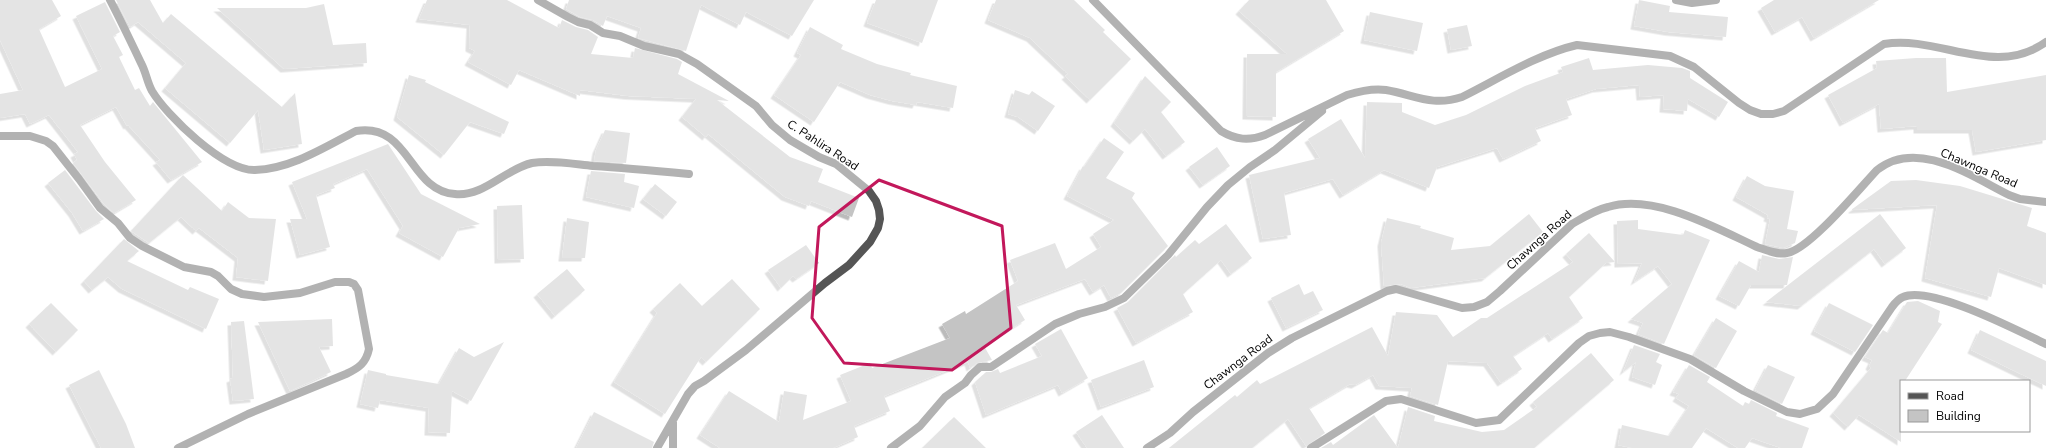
<svg xmlns="http://www.w3.org/2000/svg" width="2046" height="448" viewBox="0 0 2046 448" font-family="'Nunito Sans',sans-serif">
	<defs>
		<filter id="shadow"><feDropShadow dx="-3.5" dy="3.5" stdDeviation="0" flood-color="#0004"/></filter>
	</defs>
	<rect width="100%" height="100%" fill="#fff"/>
	<path fill="#c4c4c4" filter="url(#shadow)" d="M0 0H52L61 16 39 29 65 87 102 69 76 16 105 2 120 32 113 36 123 55 119 57 135 90 139 88 150 106 153 102 202 162 171 180 156 162 160 160 128 125 127 126 116 107 80 125 105 162 136 200 114 213 104 204 73 163 77 160 74 154 78 152 49 115 30 124 25 114 0 118V94L23 90 0 40Z
		M116 0H150L163 23 171 14 282 107 295 93 302 144 264 150 258 110 230 143 165 88 186 63 138 22 130 27Z
		M427 0H507L559 28 562 20 576 27 588 30 598 37 591 54 633 58 635 48 677 59 682 62 678 74 729 101 717 100 790 157 823 169 818 182 859 198 852 217 811 201 809 206 785 197 708 134 706 137 682 117 696 99 628 96 580 90V96L519 70 511 85 468 62 475 51 469 48 470 25 419 19Z
		M569 0H814L792 36 746 12 740 25 701 5 686 51 638 38 641 28 607 16 603 26 593 20 580 17 566 9Z
		M876 0H938L922 43 867 23Z
		M996 0H1074L1105 30 1103 32 1131 59 1090 100 1065 76 1068 74 1030 38 988 20Z
		M1249 0H1326L1344 31 1276 72V117L1246 116 1247 54H1287L1239 11Z
		M1639 0 1670 6 1669 12 1728 17 1726 37 1668 32 1634 26Z
		M1774 0H1879L1814 38 1802 17 1775 32 1761 8Z
		M324 4 333 45 366 43 367 63 284 69 217 8H306Z
		M1370 12 1423 23 1417 51 1364 40Z
		M1467 25 1472 46 1451 50 1447 29Z
		M810 27 843 45 841 49 877 64 911 73 910 75 957 86 953 108 917 102 916 105 892 101 870 95 840 82 814 122 774 95 801 55 797 53Z
		M1589 58 1593 70 1648 65 1682 68 1690 71V78L1728 102 1719 117 1688 99 1687 111 1663 109 1664 95 1640 97 1639 85 1596 89 1566 99 1572 115 1535 128 1541 141 1503 159 1497 148 1437 167 1429 188 1384 170 1343 195 1333 179 1284 193 1291 235 1263 239 1249 175 1320 158 1308 139 1341 119 1365 158 1367 102 1402 103V112L1435 125 1466 115 1525 86 1563 72 1561 67Z
		M1916 58H1946L1947 92 2046 75V140L1976 152 1972 130H1917V126L1881 129 1879 104 1843 123 1828 95 1877 68 1876 61Z
		M409 75 426 80 425 82 509 122 504 134 470 122 444 155 397 117Z
		M1145 76 1171 102 1161 112 1185 142 1166 156 1145 129 1133 141 1114 123Z
		M1015 90 1029 95 1032 91 1055 106 1038 131 1018 117 1008 114Z
		M605 130 630 133 626 163 594 161 596 150Z
		M1104 138 1124 152 1106 178 1135 193 1132 198 1168 246 1121 293 1111 298 1104 285 1093 292 1085 279 1016 305 1025 320 984 346 992 360 977 363 970 368 968 362 884 396 890 411 854 426 858 437 833 448H720L700 435 729 391 779 422 784 391 807 395 803 420 851 401 840 375 870 363 872 368 950 338 942 324 965 311 966 314 1018 281 1010 260 1055 243 1066 269 1101 247 1093 234 1114 220 1067 196 1083 166 1084 167Z
		M388 144 421 194 480 224 459 228 443 257 399 233 403 226 367 169 333 184 335 188 316 195 330 247 300 255 290 219H307L292 182Z
		M1217 147 1230 166 1203 185 1189 167Z
		M65 170 96 211 104 219 83 231 72 213 48 183Z
		M591 171 625 174 624 182 639 186 634 208 586 197Z
		M183 175 222 211 228 202 249 218 276 219 268 281 236 277 238 258 199 228 196 231 181 217 149 243 131 231Z
		M1747 176 1765 186 1794 191 1787 229 1798 231 1795 243 1783 248 1765 244 1770 219 1767 218 1768 215 1736 197Z
		M1916 180 1960 186 2032 208 2027 226 2046 233V285L1999 268 1991 297 1925 278 1937 205 1851 210 1891 181Z
		M655 184 677 202 666 216 643 199Z
		M522 205 524 259 498 260 497 206Z
		M1529 214 1543 232 1485 278 1411 288 1401 284 1384 286 1381 243 1387 218 1421 226 1420 228 1454 238 1451 250 1490 246Z
		M1880 214 1906 248 1885 264 1874 249 1801 306 1766 302Z
		M567 218 589 222 585 258H562Z
		M1638 220V229L1683 235 1685 230 1710 240 1664 344 1638 334 1643 323 1631 319 1672 284 1658 266 1634 282 1642 263 1618 264 1617 221Z
		M1226 224 1252 258 1231 274 1221 260 1183 294 1193 312 1136 343 1117 308 1128 302 1175 255 1176 257 1195 240 1199 244Z
		M1589 233 1615 262 1606 263 1569 297 1583 318 1552 339 1548 333 1513 356 1522 369 1501 383 1487 363 1448 361 1438 405 1410 396 1412 388 1379 386 1373 375 1355 385 1350 384 1309 408 1325 433 1306 446 1288 419 1252 448H1169L1235 395 1237 397 1257 380 1260 384 1372 327 1388 356 1396 312 1437 315 1453 337 1481 318H1487L1573 262 1566 254Z
		M124 239 139 251 127 261 188 290 190 287 219 299 206 329 122 289 108 277 92 290 84 281Z
		M806 245 819 263 796 279 793 276 781 288 768 270Z
		M1762 255 1779 259 1793 257 1787 285H1751L1739 306 1719 296 1739 261 1759 272Z
		M567 269 585 290 555 316 537 294Z
		M732 279 760 309 706 362 701 357 665 414 614 382 657 313 653 309 680 283 702 306Z
		M1299 284 1304 295 1313 291 1323 310 1286 328 1271 298Z
		M1918 301 1940 311 1938 322 1942 324 1905 381H1901V442L1859 415 1848 427 1833 413 1871 368 1869 366 1872 360 1865 357 1883 330 1888 333 1907 302Z
		M51 303 78 330 56 352 29 324Z
		M1829 303 1873 325 1855 352 1814 331Z
		M1716 318 1737 331 1716 368 1694 355Z
		M332 319 333 346 319 347 331 372 290 391 258 322Z
		M244 321 254 399 233 401 230 379 233 378 231 322Z
		M1061 329 1088 378 1062 393 1058 385 986 415 975 382 986 372H991L998 369 1000 373 1042 356 1035 344Z
		M1980 330 2046 361V386L1971 350Z
		M504 342 471 401 452 391 450 433 428 432 429 408 380 400 378 408 360 404 368 370 386 374V375L439 384 459 348 474 357Z
		M1634 345 1660 354 1656 362 1662 365 1655 385 1632 377 1636 362 1623 372Z
		M1591 353 1614 380 1534 448H1398L1408 407 1435 416 1434 421 1482 432 1504 430 1537 407 1533 402Z
		M1144 360 1154 387 1101 407 1091 380Z
		M1689 365 1710 377 1707 382 1743 406 1745 402 1749 404 1751 400 1777 413 1776 416 1809 428 1802 448H1781L1752 438 1745 448H1738L1706 428 1692 448H1632L1618 445 1622 425 1669 436 1689 406 1676 398 1679 394 1673 392Z
		M1768 365 1795 377 1782 404 1755 390Z
		M99 370 126 424 135 448H101L69 385Z
		M594 412 654 442 652 448H576Z
		M1102 415 1124 448H1087L1076 432Z
		M1374 415 1398 448H1321L1331 442 1333 445Z
		M954 417 986 448H922Z"/>
	<g fill="none" stroke-linecap="round" stroke-linejoin="round">
		<path stroke="#555" stroke-width="8" d="M110 0C121 21 131 42 141 63 146 72 147 82 152 91 167 116 224 171 255 170 291 169 325 147 356 131 410 122 409 191 455 194 484 197 505 169 532 163 551 160 573 164 593 166 625 168 657 171 689 174
			M538 0 568 17 578 22 590 25 603 33 620 36 644 46 679 54 697 64 756 106 772 125 790 140 819 157 836 164 869 191 876 201 879 210 880 219 878 228 870 242 849 265 825 283 746 350 704 381 695 386 688 394 657 448
			M1093 0 1221 131C1236 140 1249 141 1265 135L1347 95C1360 91 1373 88 1386 90 1415 95 1432 107 1462 97 1498 79 1538 54 1577 45L1670 56 1694 67 1739 103 1750 110 1761 114H1773L1784 111 1884 44C1940 35 1994 79 2046 42
			M1676 0 1692 3 1716 0
			M0 136H30L46 141 53 146 79 179 100 208 118 223 130 238 142 246 184 267 211 272 218 276 231 289 242 294 264 297 300 293 335 282H349L354 284 358 290 369 349C366 363 359 368 346 374L248 414 178 448
			M673 422V448
			M891 448 920 426 945 397 965 383 971 375 980 367H991L1055 324 1079 314 1105 307 1124 298 1168 255 1207 207 1228 185 1250 167 1275 150 1322 111
			M1147 448 1170 433 1193 412 1268 353 1292 338 1387 291 1396 289 1462 308 1474 307 1487 302 1500 291 1572 224C1584 217 1595 210 1608 207 1654 193 1716 228 1757 247 1766 250 1777 255 1787 253 1809 250 1860 188 1877 170 1917 138 1971 176 2009 195L2020 199 2046 202
			M1311 448 1386 401 1401 399 1476 423 1499 420 1579 343 1589 336 1600 333 1610 332 1629 337 1690 359 1744 391 1787 412 1800 414 1817 409 1833 394 1892 307C1895 303 1898 299 1903 297 1931 285 2018 331 2046 344"/>
	</g>
	<path d="M0 0H2046V448H0ZM879 180 1002 226 1011 328 952 370 844 363 812 318 819 227Z" fill="#fff" fill-opacity=".55" fill-rule="evenodd"/>
	<path fill="none" stroke="#c2185b" stroke-width="3" stroke-linejoin="round" d="M879 180 1002 226 1011 328 952 370 844 363 812 318 819 227Z"/>
	<g text-anchor="middle" dominant-baseline="central" stroke-width="3" stroke-linejoin="round" paint-order="stroke">
		<g font-size="12" fill="#000" stroke="#fff">
			<text transform="translate(823 145) rotate(33)">C. Pahlira Road</text>
			<text transform="translate(1979 168) rotate(23)">Chawnga Road</text>
			<text transform="translate(1539 240) rotate(-42)">Chawnga Road</text>
			<text transform="translate(1238 362) rotate(-37)">Chawnga Road</text>
		</g>
	</g>
	<rect x="1900" y="380" width="130" height="52" fill="#ffffff" stroke="#999999"/>
	<rect x="1908" y="393" width="20" height="6" fill="#555555" stroke="#999999"/>
	<text x="1936" y="400" font-size="12" fill="#000000">Road</text>
	<rect x="1908" y="410" width="20" height="12" fill="#c4c4c4" stroke="#999999"/>
	<text x="1936" y="420" font-size="12" fill="#000000">Building</text>
</svg>
